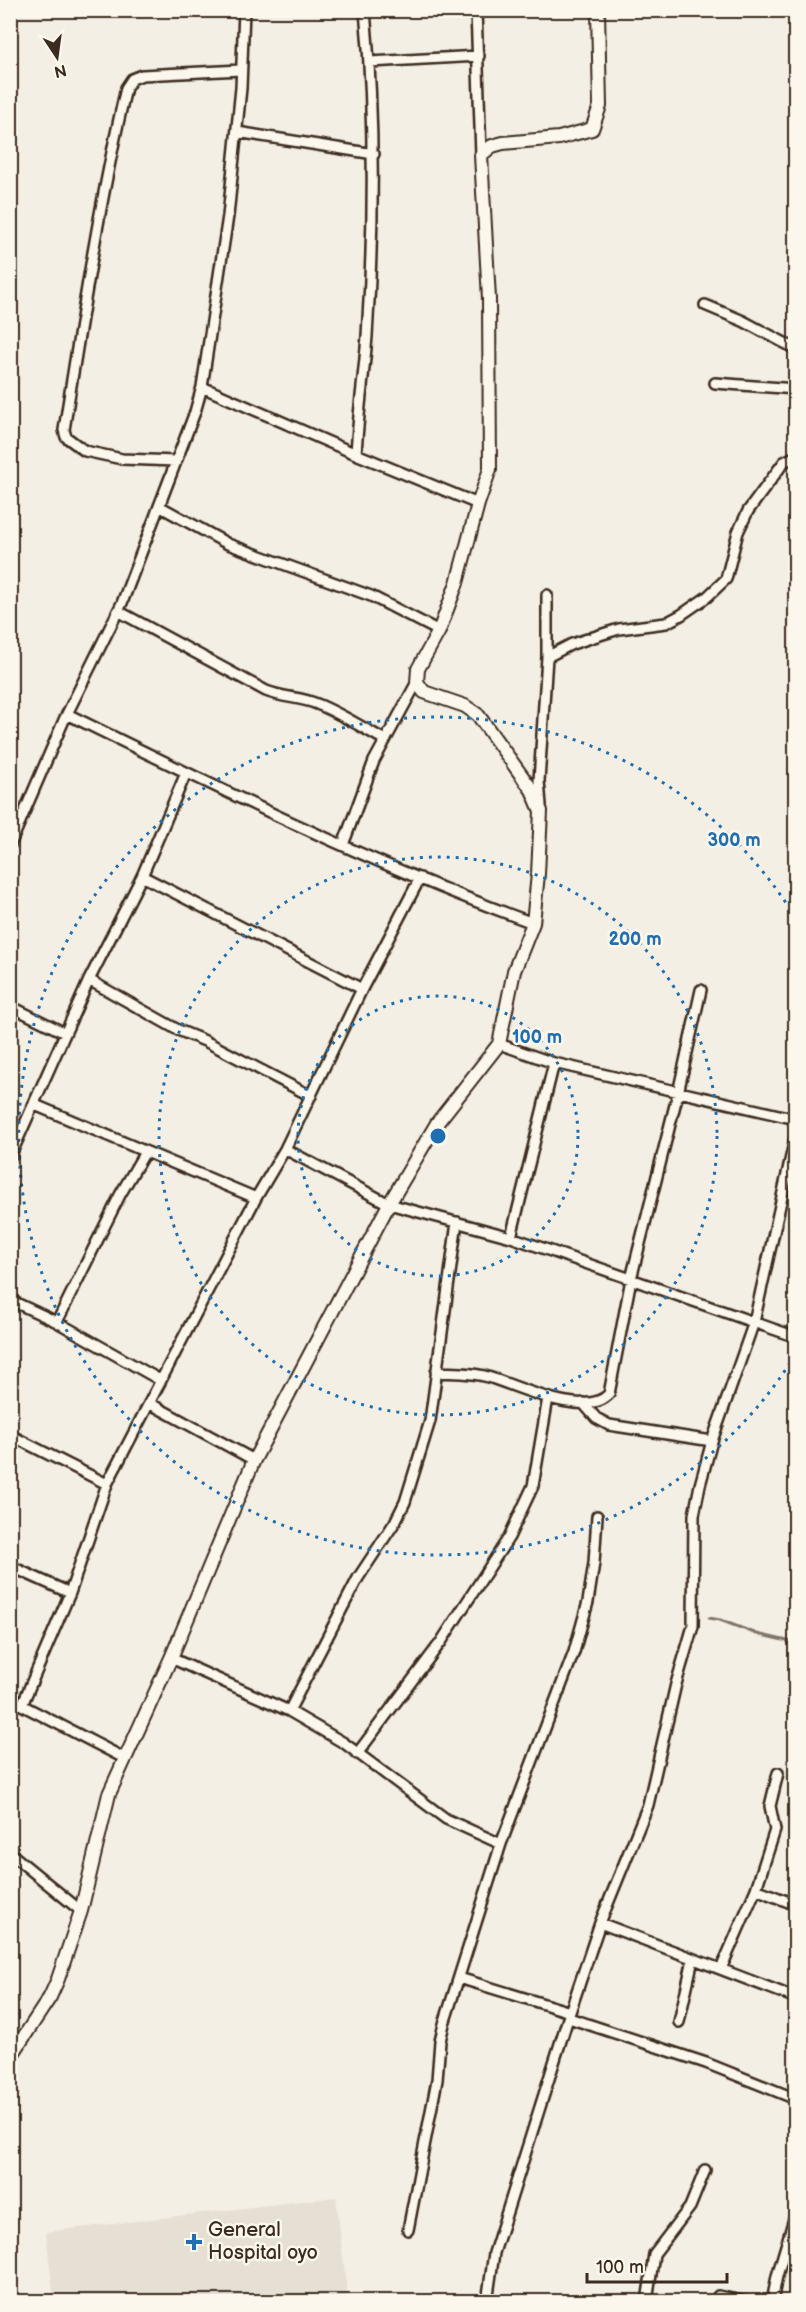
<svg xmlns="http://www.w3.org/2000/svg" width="806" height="2312" viewBox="0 0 806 2312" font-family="'Balsamiq Sans',sans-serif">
	<rect width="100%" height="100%" fill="#f3efe4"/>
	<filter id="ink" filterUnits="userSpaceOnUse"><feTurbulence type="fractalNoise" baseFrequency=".0167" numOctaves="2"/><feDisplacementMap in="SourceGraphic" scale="12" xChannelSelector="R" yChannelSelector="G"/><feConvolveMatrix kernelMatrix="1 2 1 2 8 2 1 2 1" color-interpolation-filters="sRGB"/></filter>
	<g filter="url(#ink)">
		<path fill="#e5dfd4" d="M336 2197 348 2301H54L46 2232Z"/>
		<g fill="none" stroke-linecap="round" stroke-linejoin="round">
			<path stroke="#817468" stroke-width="3" d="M709 1618 720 1620 757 1634 796 1643"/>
			<g stroke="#3b2a1e" stroke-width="14">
				<path id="street" d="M476 10 481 155
					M370 62 479 56
					M237 132 374 154
					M705 305 743 321 796 349
					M715 383 796 389
					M202 387 356 454 478 504
					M356 454C358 415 364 375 367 336 374 227 375 119 365 10
					M176 461 122 459 85 451 66 437 64 430C82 316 100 200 126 88L132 79 142 75 241 70
					M159 506 228 544 371 596 439 631
					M118 611 266 691C283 698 301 697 317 704 340 713 363 728 385 740
					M547 657 572 644 603 634 619 629 666 623 681 615 707 597 726 579 738 532 748 511 784 462 796 456
					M67 714C219 789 373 865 533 923
					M541 805 539 781 547 657V595
					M10 845 64 720 122 603 195 412 202 387 228 216 241 88 244 10
					M343 845 374 761 417 682
					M142 876 362 989
					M89 980 178 1030 205 1041 311 1096
					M10 1006 65 1033
					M499 1044 554 1063 796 1119
					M35 1105 256 1198
					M285 1149 389 1204 511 1237 796 1337
					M10 1157 89 980 142 876 186 773
					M511 1237 554 1063
					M10 1300 57 1322 160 1380
					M57 1322 120 1195 145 1152
					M436 1372C453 1373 472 1372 488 1377 516 1385 585 1420 609 1394L631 1279 678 1093 701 990
					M149 1403 254 1460
					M583 1403 596 1418 609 1425 712 1441
					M10 1435 107 1484
					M10 1566 70 1593
					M793 1595 796 1584
					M171 1658 289 1711 344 1743 446 1819 501 1844
					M10 1699 124 1758
					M22 1705 70 1593 107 1484 256 1198 285 1149 362 989 420 878
					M289 1711 358 1578 395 1522 405 1502 430 1421 457 1222
					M357 1754 441 1642 509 1537 533 1486 548 1398
					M10 1853 81 1911
					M756 1889 796 1905
					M600 1923 796 1998
					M721 1969 756 1889 775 1830 770 1806 778 1773
					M459 1978 570 2012
					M569 2018 706 2063 796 2099
					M679 2022 693 1959
					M408 2230 437 2080 440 2041 444 2024 501 1844 574 1652 588 1602 594 1563 597 1516
					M718 2296 747 2302
					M487 2302 494 2253 570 2012 600 1923 648 1805 676 1684 693 1626 694 1515 700 1485 712 1441 754 1322 796 1134
					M647 2302 654 2254 690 2207 705 2170
					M772 2302 777 2276 796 2212"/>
			</g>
			<g stroke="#3b2a1e" stroke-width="16">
				<path id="secondary" d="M10 2058 50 1997 58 1979 81 1911 109 1794 171 1658 254 1460 389 1204 437 1123 499 1044 514 971 533 923 538 874 541 811 532 790 478 715 465 706 424 692 417 682 418 669 439 631 457 583 478 504 490 469 489 299 481 155 492 146 503 143 559 138 592 129 600 106 598 10"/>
			</g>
			<use href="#street" stroke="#fbf7ec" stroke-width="9"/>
			<use href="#secondary" stroke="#fbf7ec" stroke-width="12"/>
		</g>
	</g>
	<g fill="none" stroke="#1f6fb2" stroke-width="3" stroke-dasharray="3 6">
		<circle cx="438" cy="1136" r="140"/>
		<circle cx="438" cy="1136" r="279"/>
		<path d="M795 1355A419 419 0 1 1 795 917"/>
	</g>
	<path fill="#1f6fb2" stroke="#fbf7ec" stroke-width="2" d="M191 2233h6v6h6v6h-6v6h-6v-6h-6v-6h6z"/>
	<g text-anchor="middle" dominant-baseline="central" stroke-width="5" stroke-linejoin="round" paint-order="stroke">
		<g font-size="20" fill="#3b2a1e" stroke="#fbf7ec" text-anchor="start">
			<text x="208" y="2230">General<tspan x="208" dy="23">Hospital oyo</tspan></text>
		</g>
	</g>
	<circle cx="438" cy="1136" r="9" fill="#1f6fb2" stroke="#fbf7ec" stroke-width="3"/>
	<g font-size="18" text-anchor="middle" font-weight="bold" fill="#1f6fb2" stroke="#fbf7ec" stroke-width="5" stroke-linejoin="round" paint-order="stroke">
		<text x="734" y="846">300 m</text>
		<text x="635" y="945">200 m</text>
		<text x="537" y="1043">100 m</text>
	</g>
	<rect width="806" height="2312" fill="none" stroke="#fbf7ec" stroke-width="36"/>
	<rect x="18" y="18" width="770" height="2276" fill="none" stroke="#3b2a1e" stroke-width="2" filter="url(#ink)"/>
	<g transform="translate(57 57) rotate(167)" stroke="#fbf7ec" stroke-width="4.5" paint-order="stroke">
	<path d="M0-4.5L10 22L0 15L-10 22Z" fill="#3b2a1e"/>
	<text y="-9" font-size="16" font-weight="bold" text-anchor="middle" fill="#3b2a1e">N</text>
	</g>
	<path d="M587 2273v9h140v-9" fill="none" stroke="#3b2a1e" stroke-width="3"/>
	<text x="596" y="2273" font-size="18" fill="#3b2a1e" stroke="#fbf7ec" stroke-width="4.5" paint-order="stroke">100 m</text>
</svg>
